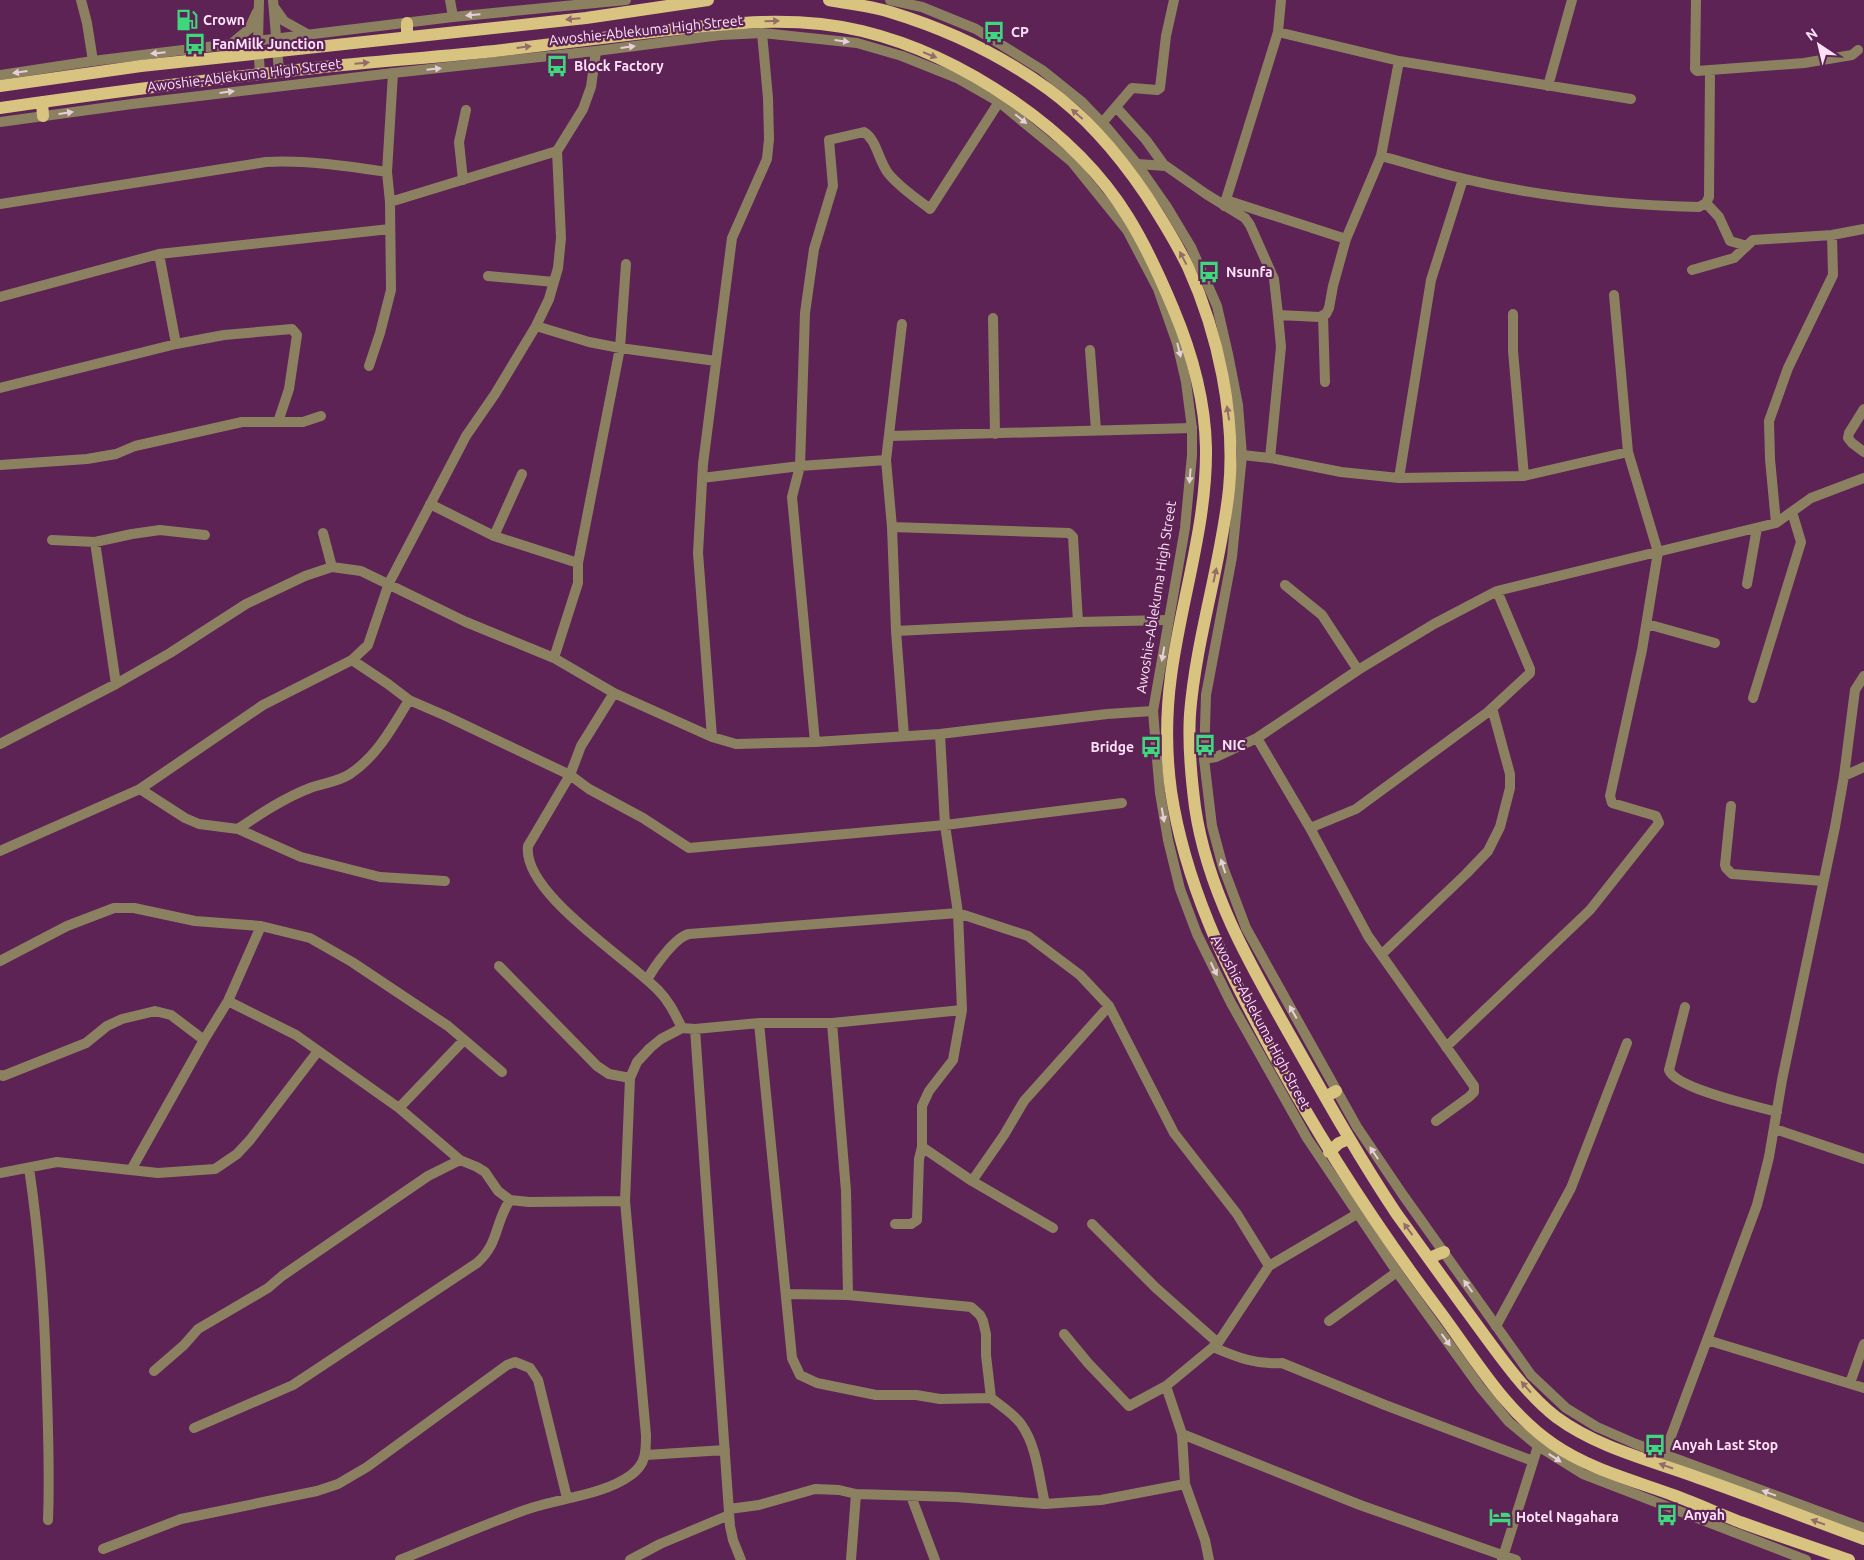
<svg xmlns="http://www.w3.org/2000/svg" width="1864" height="1560" viewBox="0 0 1864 1560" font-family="Ubuntu,sans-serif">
	<rect width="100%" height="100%" fill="#5c2354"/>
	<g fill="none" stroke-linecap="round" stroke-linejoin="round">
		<path stroke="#8b8161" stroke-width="10" d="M81 0 87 23 93 61
			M450 0 453 17
			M1696 0 1695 69 1697 71 1804 63 1852 55 1858 50
			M1278 32 1399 61 1631 99
			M1548 86 1572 0
			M1116 107 1146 140 1164 165
			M1102 123 1132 88 1157 90 1160 88 1166 36 1174 0
			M1381 156C1408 163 1434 172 1461 178 1538 197 1620 205 1699 207L1706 203 1709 197 1710 71
			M1137 164 1166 166 1206 194 1245 218 1250 225 1274 279 1278 315 1281 347 1270 458
			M463 180 459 142 466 110
			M1226 200 1346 239
			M390 202 557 151
			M1706 203 1719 217 1730 241 1747 246
			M0 204 266 162C307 160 346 166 387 172
			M1224 206 1278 32 1281 0
			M159 254 176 344
			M1692 270 1734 258 1753 240 1832 235 1864 229
			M488 276 554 282
			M0 297 159 254 390 229
			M1513 314V351L1524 476
			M1278 315 1320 317 1326 314 1329 308 1333 286 1346 239 1381 156 1399 61
			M1323 315 1325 382
			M993 318 995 434
			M902 324 886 460 892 527 896 631 904 736
			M536 326 589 342 620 348 716 361
			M1090 350 1096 430
			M369 366 380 333 391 290 390 202 387 172 393 73
			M0 388 176 344 224 335 292 329 297 335 289 389 278 422H242L135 446 116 454 87 459 0 465
			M1864 409 1849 433 1848 438 1852 443 1864 452
			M278 422H303L321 416
			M890 436 1192 428
			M1242 455 1270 458 1341 472 1399 478 1524 476 1628 452
			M702 478 800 466 886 460
			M1399 478 1431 280 1463 179
			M430 504 494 536 578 563
			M1776 523 1770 459 1769 421 1788 368 1833 275 1832 235
			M892 527 1069 533 1073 537 1078 622
			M323 533 332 567
			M494 536 522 474
			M52 540 95 542 132 534 160 530 205 535
			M95 542 116 684
			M1747 584 1757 528
			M1285 585 1322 615 1358 670
			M1647 624 1715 643
			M896 631 1078 622 1168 620
			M554 658 578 583V563L620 348 626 264
			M352 660 388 684 409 700 446 716 570 775 589 789 643 818 689 848 945 825 1122 803
			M614 693 581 746 570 775 528 846C522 893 627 958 658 990 669 1001 675 1014 682 1028
			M1753 698 1801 542 1792 512
			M712 737 698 553 703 464 732 238 767 159 769 139 768 98 762 33
			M1257 738 1310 828 1368 936 1474 1086V1092L1469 1097 1436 1121
			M815 742 792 497 800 466 805 313 814 249 833 186 829 140 864 132C877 140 878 160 888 173 899 187 916 198 930 209L999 102
			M0 744 116 684 170 653 246 604 305 576 332 567 361 571 466 622 554 658 614 693 712 737 736 744 815 742 940 734 1107 714 1153 711
			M1204 759 1216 757 1257 738 1358 670 1434 624 1497 591 1776 523 1811 498 1864 478
			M1844 776 1855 690 1864 676
			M140 789 185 818 199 824 238 829 301 857 380 877 445 881
			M1731 806 1725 865 1726 868 1732 874 1823 881
			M1310 828 1356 809 1488 712 1530 673V669L1497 591
			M238 829C260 814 284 798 310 788 323 783 338 782 350 774 377 756 392 728 409 700
			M0 851 140 789 263 705 352 660 368 645 389 583 466 436 495 394 536 326 549 299 558 268 561 238 557 151 583 109 591 87 596 51
			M1382 954 1466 874 1488 851 1500 827 1510 788V774L1492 708
			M0 961 67 926 114 908H134L195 921 261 926 310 938 352 962 448 1026 502 1072
			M499 966 597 1066 609 1074 630 1078
			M647 980C654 967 675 937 689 934L958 913 1028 936 1080 975 1109 1006 1174 1133 1237 1214 1269 1266
			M228 1001 296 1035 399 1108 460 1160 477 1167 485 1172 498 1191 510 1200 529 1202 625 1201
			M1685 1007 1669 1070C1676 1089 1756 1106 1777 1112
			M759 1023 792 1358 800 1375 817 1383 876 1395H916L940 1399 991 1398C1001 1406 1014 1414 1021 1424 1037 1446 1039 1478 1045 1504
			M832 1023 846 1191 848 1295
			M695 1029 730 1526 733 1540 741 1560
			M1446 1047 1590 910 1659 823 1656 816 1612 803 1610 796 1642 650 1658 552 1628 452 1614 295
			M0 1075 3 1076 86 1043 107 1026 122 1019 155 1011 171 1015 204 1040
			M399 1108 464 1040
			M1775 1129 1864 1159
			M922 1147 972 1181 1053 1228
			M29 1168C39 1235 44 1301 46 1368 48 1419 50 1469 48 1520
			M131 1170 204 1040 228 1001 261 926
			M0 1173 57 1162 158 1173 215 1169 237 1154 250 1140 318 1051
			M972 1181 1004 1135 1024 1101 1109 1006
			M895 1224H911L917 1220 919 1159 922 1147V1106L929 1091 953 1060 962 1010 958 913 945 825 940 734
			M1092 1224 1156 1288 1218 1343
			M786 1294 848 1295 971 1307 980 1315 983 1321 986 1334V1355L991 1398
			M1329 1321 1397 1272
			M1496 1326 1571 1188 1627 1043
			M1064 1334 1088 1363 1129 1406 1166 1386 1218 1343 1269 1266 1357 1214
			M1707 1340 1757 1205 1769 1157 1782 1080 1835 827 1844 776 1864 767
			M1213 1347C1236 1357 1256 1365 1282 1363L1385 1405 1533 1461
			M154 1371 184 1345 198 1329 268 1288 282 1276 428 1176 460 1160
			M1850 1383 1864 1344
			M1166 1386 1182 1434 1185 1484 1205 1540 1209 1560
			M194 1428 293 1385 477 1263C500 1242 494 1224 510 1200
			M1182 1434 1360 1505 1516 1560
			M646 1455 725 1450
			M1664 1455 1707 1340 1864 1388
			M911 1496 935 1560
			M729 1509 759 1505 815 1489 839 1490 856 1494 956 1497 1045 1504 1101 1500 1185 1484
			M103 1549 181 1519 317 1491 338 1484 367 1467 507 1365 515 1362 530 1368 538 1380 567 1498
			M400 1560C442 1543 483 1525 525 1510 558 1498 602 1496 631 1475 646 1464 646 1452 646 1435L625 1201 630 1078 637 1062 650 1048 661 1039 682 1028 695 1029 759 1023H832L962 1010
			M630 1560 660 1544 729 1515
			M851 1560 856 1494
			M1502 1560 1538 1446"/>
		<path stroke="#8b8161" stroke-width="10" d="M259 0 258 42 260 74
			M273 0 279 72
			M890 0 922 7 976 29 1042 70 1082 102 1108 129 1137 164 1167 207 1191 247 1217 306 1228 354 1238 405 1242 455 1232 557 1206 695 1204 759 1212 826 1223 867 1246 928 1357 1127 1403 1195 1531 1375 1566 1408 1597 1427 1636 1444 1864 1528
			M274 7 284 21 309 35
			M231 44 249 29 257 12
			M0 75 93 61 453 17 626 0
			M0 122 132 104 393 73 596 51 721 35 762 33 857 43 902 56 957 78 999 102 1072 162 1127 230 1158 289 1177 343 1186 382 1192 428V455L1185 528 1153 711 1156 748 1160 793 1168 840 1180 889 1197 934 1231 1003 1307 1138 1397 1272 1480 1387 1509 1422 1538 1446 1583 1474 1806 1560"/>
		<path stroke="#d8c380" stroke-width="12" d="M829 0C849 4 871 6 890 12 946 29 1001 55 1048 89 1088 118 1119 155 1146 195 1161 218 1176 242 1188 267 1218 333 1236 416 1229 489 1221 565 1196 638 1190 714 1188 745 1191 776 1195 807 1207 890 1249 963 1290 1035 1324 1095 1358 1156 1396 1213 1418 1244 1441 1275 1463 1306 1490 1342 1521 1390 1556 1417 1598 1448 1650 1460 1699 1478 1754 1497 1809 1519 1864 1539
			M407 23V36
			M0 86 141 66 586 18 708 0
			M42 102 43 116
			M0 108C105 93 210 79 315 68 378 61 440 57 503 50 555 44 608 37 660 31 728 23 794 15 862 31 961 55 1074 129 1128 217 1146 246 1160 277 1173 308 1192 353 1205 398 1206 448 1207 525 1181 600 1171 676 1166 713 1166 754 1171 791 1185 883 1225 966 1269 1046 1320 1140 1377 1228 1441 1313 1475 1359 1505 1411 1553 1444 1589 1469 1632 1480 1673 1495 1695 1503 1717 1513 1740 1522 1776 1535 1812 1547 1849 1560
			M1325 1097 1336 1091
			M1329 1152 1339 1143 1349 1139
			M1429 1258 1444 1252"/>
	</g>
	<defs><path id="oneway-solid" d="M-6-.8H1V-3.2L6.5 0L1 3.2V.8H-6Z" transform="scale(1.25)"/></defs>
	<g fill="#e7ceda">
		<use href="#oneway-solid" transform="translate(473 15) rotate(175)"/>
		<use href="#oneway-solid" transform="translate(842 41) rotate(7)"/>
		<use href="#oneway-solid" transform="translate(628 47) rotate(-7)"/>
		<use href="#oneway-solid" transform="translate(158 53) rotate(174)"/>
		<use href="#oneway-solid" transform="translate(434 69) rotate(-6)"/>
		<use href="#oneway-solid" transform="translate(20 72) rotate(172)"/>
		<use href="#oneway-solid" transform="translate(227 92) rotate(-7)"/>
		<use href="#oneway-solid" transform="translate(66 113) rotate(-8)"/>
		<use href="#oneway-solid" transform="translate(1021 119) rotate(39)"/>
		<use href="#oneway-solid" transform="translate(1179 350) rotate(76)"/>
		<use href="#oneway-solid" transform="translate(1190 476) rotate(95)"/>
		<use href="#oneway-solid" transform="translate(1163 654) rotate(100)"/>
		<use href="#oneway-solid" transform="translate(1163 815) rotate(80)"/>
		<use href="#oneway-solid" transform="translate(1223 866) rotate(-108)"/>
		<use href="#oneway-solid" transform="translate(1214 969) rotate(64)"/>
		<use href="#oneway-solid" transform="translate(1293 1012) rotate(-120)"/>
		<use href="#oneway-solid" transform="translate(1374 1153) rotate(-124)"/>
		<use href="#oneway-solid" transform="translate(1468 1286) rotate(-126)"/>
		<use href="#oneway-solid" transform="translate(1446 1340) rotate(54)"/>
		<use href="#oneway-solid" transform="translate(1555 1458) rotate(33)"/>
		<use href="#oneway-solid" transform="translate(1769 1493) rotate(-160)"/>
	</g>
	<g fill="#946b68">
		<use href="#oneway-solid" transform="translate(573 19) rotate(175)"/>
		<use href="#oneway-solid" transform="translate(772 21) rotate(-2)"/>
		<use href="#oneway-solid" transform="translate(524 47) rotate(-7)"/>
		<use href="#oneway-solid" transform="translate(930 55) rotate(22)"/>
		<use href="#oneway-solid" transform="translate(362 63) rotate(-5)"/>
		<use href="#oneway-solid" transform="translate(1077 114) rotate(-139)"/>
		<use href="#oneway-solid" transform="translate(1183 258) rotate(-118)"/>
		<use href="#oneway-solid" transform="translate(1228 413) rotate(-99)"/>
		<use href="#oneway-solid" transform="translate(1215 575) rotate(-78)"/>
		<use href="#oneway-solid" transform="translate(1408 1229) rotate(-126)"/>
		<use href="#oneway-solid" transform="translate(1526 1387) rotate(-131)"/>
		<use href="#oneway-solid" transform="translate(1666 1466) rotate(-161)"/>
		<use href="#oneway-solid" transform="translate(1818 1522) rotate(-160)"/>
	</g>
	<defs>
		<g id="fuel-bare" transform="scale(1.725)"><path d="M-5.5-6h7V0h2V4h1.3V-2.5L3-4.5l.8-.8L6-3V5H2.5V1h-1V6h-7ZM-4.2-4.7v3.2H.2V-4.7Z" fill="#3ed77d" stroke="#5c2354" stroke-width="2.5" paint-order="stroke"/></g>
		<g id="bus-bare" transform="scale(1.725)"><path d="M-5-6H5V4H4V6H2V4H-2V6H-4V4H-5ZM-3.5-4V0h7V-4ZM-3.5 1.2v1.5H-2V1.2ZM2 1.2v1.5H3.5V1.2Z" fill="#3ed77d" stroke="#5c2354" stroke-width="2.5" paint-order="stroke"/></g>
		<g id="hotel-bare" transform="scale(1.725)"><path d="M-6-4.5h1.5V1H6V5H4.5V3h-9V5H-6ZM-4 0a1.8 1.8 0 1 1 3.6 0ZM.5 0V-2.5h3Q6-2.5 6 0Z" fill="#3ed77d" stroke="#5c2354" stroke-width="2.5" paint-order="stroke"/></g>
	</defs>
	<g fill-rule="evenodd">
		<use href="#fuel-bare" x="187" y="20"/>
		<use href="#bus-bare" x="994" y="32"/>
		<use href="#bus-bare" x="195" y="44"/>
		<use href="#bus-bare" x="557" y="66"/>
		<use href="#bus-bare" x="1209" y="272"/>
		<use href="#bus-bare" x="1205" y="745"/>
		<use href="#bus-bare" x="1151" y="747"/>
		<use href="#bus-bare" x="1655" y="1445"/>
		<use href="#bus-bare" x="1667" y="1515"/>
		<use href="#hotel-bare" x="1500" y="1517"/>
	</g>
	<g text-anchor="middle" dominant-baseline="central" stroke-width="4.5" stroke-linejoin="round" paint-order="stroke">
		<g font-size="14" font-weight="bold" fill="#fee1f8" stroke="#5c2354" text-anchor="start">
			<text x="203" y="20">Crown</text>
			<text x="1011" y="32">CP</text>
			<text x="212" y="44">FanMilk Junction</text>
			<text x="574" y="66">Block Factory</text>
			<text x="1226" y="272">Nsunfa</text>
			<text x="1222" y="745">NIC</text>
			<text x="1134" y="747" text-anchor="end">Bridge</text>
			<text x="1672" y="1445">Anyah Last Stop</text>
			<text x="1684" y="1515">Anyah</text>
			<text x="1516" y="1517">Hotel Nagahara</text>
		</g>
		<g font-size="14" fill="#fee1f8" stroke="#5c2354">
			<text transform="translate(646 30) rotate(-6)">Awoshie-Ablekuma High Street</text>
			<text transform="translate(244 75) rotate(-7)">Awoshie-Ablekuma High Street</text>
			<text transform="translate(1156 597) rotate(-81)">Awoshie-Ablekuma High Street</text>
			<text transform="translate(1261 1022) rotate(62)">Awoshie-Ablekuma High Street</text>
		</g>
	</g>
	<g transform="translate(1819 45) rotate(325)" stroke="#5c2354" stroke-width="4" paint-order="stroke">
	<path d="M0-4L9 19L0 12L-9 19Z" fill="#fee1f8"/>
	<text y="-8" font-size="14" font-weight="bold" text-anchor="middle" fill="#fee1f8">N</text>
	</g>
</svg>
